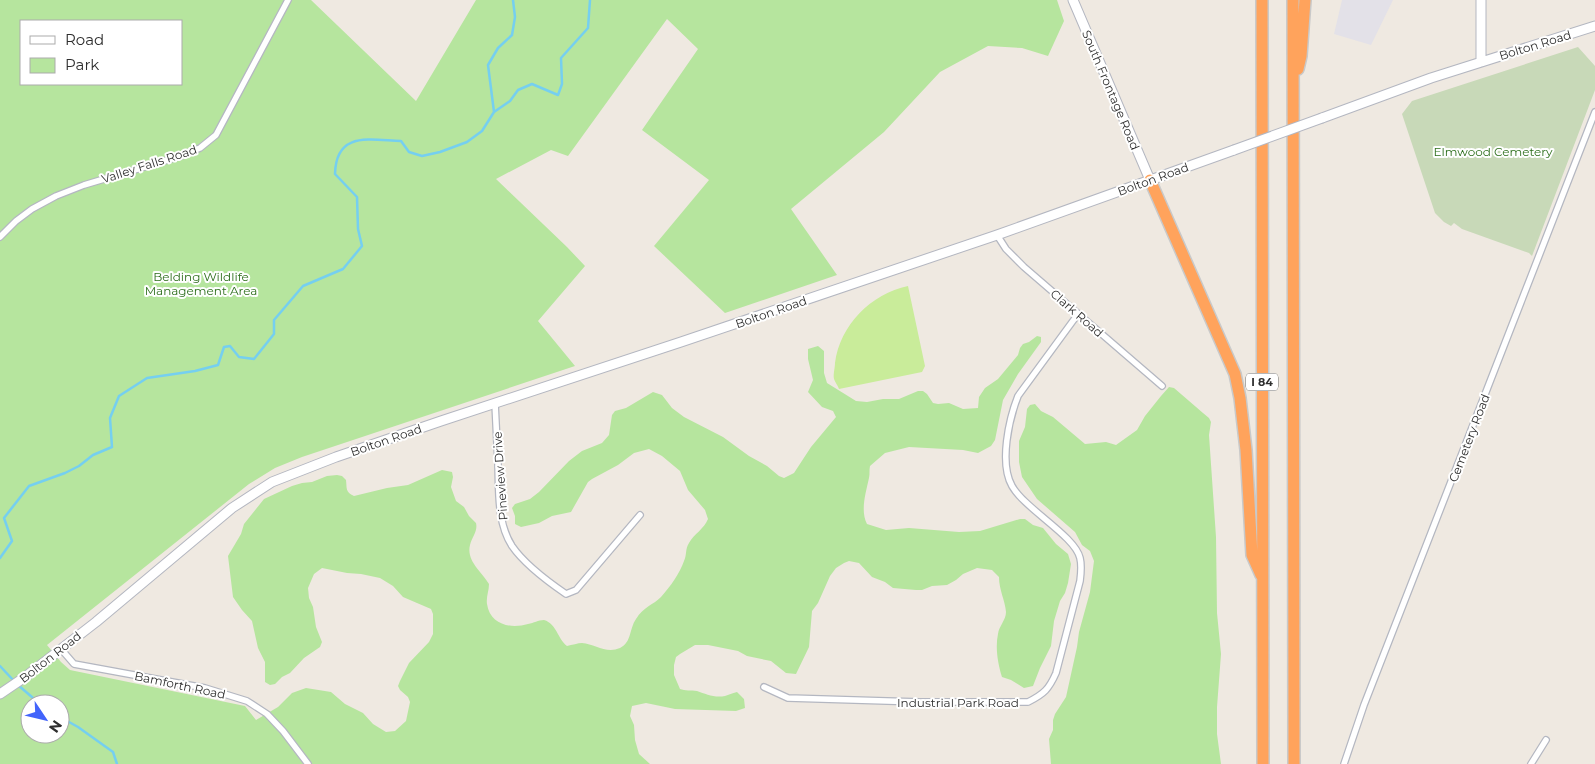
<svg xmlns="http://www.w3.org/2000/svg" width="1595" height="764" viewBox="0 0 1595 764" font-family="Montserrat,sans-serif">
	<rect width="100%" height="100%" fill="#efe9e1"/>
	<path fill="#e3e1e8" d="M1342 0H1393L1371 45 1334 34Z"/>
	<path fill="#b6e59e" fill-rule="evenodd" d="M0 0H311L416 101 476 0H1057L1064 21 1048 56 1022 48 988 46 940 72 884 132 791 209 837 275 725 313 654 246 709 180 642 130 698 49 667 19 568 156 551 150 496 179 567 247 585 266 538 321 575 366 302 457 275 468 249 484 47 645 61 662 70 670 245 706 256 720 278 707 292 693 306 688 331 692 345 704 363 713 373 724 386 732 395 731 406 721 410 702 408 697 400 690 398 686 400 681 409 663 429 642 433 634V614L431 609 403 597 393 586 380 578 361 574 347 573 322 568 314 574 308 588 309 598 313 607 316 627 322 642 320 647 304 658 290 673 282 677 275 684 270 685 265 682V662L258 648 252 621 242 610 233 597 228 556 241 534 244 524 264 499 292 486 302 483 312 482 327 476 337 475 342 476 346 480C347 488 345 492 354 496L387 488 408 485 442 470 452 472 453 477 451 487 456 501 464 507 469 516 476 523C478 531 472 537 470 545 466 561 482 572 489 584 489 591 486 597 487 604 490 625 511 629 528 624 534 623 538 620 544 620 557 624 557 638 567 646 572 645 578 643 582 643 595 644 606 654 620 648 632 642 629 629 636 619 643 607 653 605 661 597 670 587 680 573 684 561 687 555 685 549 689 543 694 534 704 529 708 519L705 510 688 490 680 471 662 456 649 449 634 453 618 465 592 479 588 482 571 512 552 516 539 523 521 527 515 524V516L512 508 515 504 530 499 539 492 569 461 582 451 602 443 609 435 612 415 615 411 626 408 653 392 662 395 672 408 684 417 723 437 749 456 767 466 779 476 784 478 794 473 811 447 836 417 833 411 822 407 808 392 813 380 808 359V349L818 346 824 351V373L827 383 856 401 867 402 883 399H899L918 391H923L927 394 933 403 938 404 949 403 963 409 978 408 979 397 985 388 998 379 1018 355 1020 348 1023 344 1029 342 1037 336 1041 337V342L1018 374 1003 400 995 440 991 446 978 453 963 450 909 447 885 453 870 466C869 470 870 474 869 478 866 492 860 511 867 524L886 530 909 528 959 532 980 531 1020 519H1025L1033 525 1043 528 1056 544 1068 554 1071 564 1068 583 1065 593 1060 601 1054 621 1051 646 1040 668 1033 686 1024 688 1011 680 1002 677C998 664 995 648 998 634 999 626 1006 620 1006 612 1005 600 999 590 999 577L992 570 977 568 963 574 956 580 947 585 932 586 922 590H916L893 588 885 582 872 577 859 563 849 561 844 563 836 568 830 576 818 603 812 611 809 647 796 674 786 673 771 661 747 656 738 651 708 645H695L680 654 676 657 674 665V675L680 689C685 691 691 690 697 691 706 694 714 698 725 696 729 695 732 693 737 692L744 699 745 708 736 711 675 709 646 703 632 706 630 716 634 725 635 740 639 754 650 764H0ZM21 21H181V84H21ZM30 704H60V734H30Z
		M1169 387 1174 388 1203 413 1209 418 1211 422 1209 435 1216 537 1217 613 1221 654 1217 707V734L1221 764H1051L1049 739 1053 730V720L1055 714 1066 697 1077 647 1079 632 1090 592 1094 561 1090 551 1082 545 1075 532 1037 499 1022 477 1019 462V441L1025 427 1027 409 1030 405 1035 404 1041 411 1053 417 1085 444 1106 442 1116 445 1137 430 1145 416 1161 396Z"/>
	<path fill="#c8d9b8" d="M1578 47 1595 66V90L1532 256 1529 253 1462 229 1454 223 1451 226 1444 222 1435 213 1402 114 1412 101Z"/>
	<path fill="#c9ec9a" d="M908 286 925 366 922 372 839 389C838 386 835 382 834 379 833 374 835 368 835 363 840 325 871 294 908 286Z"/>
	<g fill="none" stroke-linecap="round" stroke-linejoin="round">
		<path stroke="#75cff0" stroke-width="2.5" d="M494 112 510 101 518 90 532 84 558 95 562 84 561 58 588 28 590 0
			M0 558 12 541 4 518 29 486 65 473 79 466 93 455 112 447 110 418 119 396 147 378 195 371 218 365 224 347 230 346 239 357 254 359 274 334V320L303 286 343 269 362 246 358 229 357 197 335 174C336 131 369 140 401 141L409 152 422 156 440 152 467 142 482 131 494 112 488 65 498 48 512 35 515 17 513 0
			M0 666 14 681
			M18 685 40 704
			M60 717 78 727 113 752 117 764"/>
		<g stroke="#b4b7c1" stroke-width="8">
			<path id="street" d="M997 235 1006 249 1024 267 1162 386
				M0 237 16 221 32 209 56 196 84 185 181 156 200 148 216 135 288 0
				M495 403C496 424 497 444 498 464 499 491 497 523 512 546 525 565 547 581 566 594L576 590 640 515
				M61 649 74 664 205 688 247 701 267 714 283 731 308 764
				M764 687 788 698 920 702H1028C1044 694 1049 689 1056 673L1080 581C1081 573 1082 566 1080 558 1075 536 1025 509 1012 486 999 463 1009 419 1018 396L1078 314
				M1344 764 1364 705 1595 112
				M1531 764 1546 740"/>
		</g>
		<g stroke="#b4b7c1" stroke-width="11">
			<path id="secondary" d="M1073 0 1150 180
				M1481 0V62
				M1322 118 1431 78 1595 26
				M0 694 25 677 96 622 232 508 272 482 336 457 441 421 681 342 997 235 1234 150"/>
		</g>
		<g stroke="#c9c9c9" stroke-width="14">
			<path id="highway" d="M1262 0 1263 764
				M1293 0 1294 764
				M1298 69 1301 56 1305 0
				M1150 180 1235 374 1240 398 1246 450 1252 555 1261 575"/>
		</g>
		<use href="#street" stroke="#fff" stroke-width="5.5"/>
		<use href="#secondary" stroke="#fff" stroke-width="9"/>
		<use href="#highway" stroke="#ffa35c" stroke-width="11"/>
		<g stroke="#b4b7c1" stroke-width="11" stroke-linecap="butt">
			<path id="secondary-bridge" d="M1234 150 1322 118"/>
		</g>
		<use href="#secondary-bridge" stroke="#fff" stroke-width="9"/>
	</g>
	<g text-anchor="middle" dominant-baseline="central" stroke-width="4" stroke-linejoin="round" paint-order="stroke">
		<rect fill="#fff" stroke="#6d6d6d" stroke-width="1" x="1246" y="373.5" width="32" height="17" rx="4"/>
		<g font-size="11" font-weight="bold" fill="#2e2e2e">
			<text x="1262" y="382">I 84</text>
		</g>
		<g font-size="12" fill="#2e2e2e" stroke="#fff">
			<text transform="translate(1535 45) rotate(-17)">Bolton Road</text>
			<text transform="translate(1111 90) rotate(67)">South Frontage Road</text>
			<text transform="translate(149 164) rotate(-18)">Valley Falls Road</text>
			<text transform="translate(1153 179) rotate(-20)">Bolton Road</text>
			<text transform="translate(771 312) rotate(-19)">Bolton Road</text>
			<text transform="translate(1077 313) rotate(41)">Clark Road</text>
			<text transform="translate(1469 438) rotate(-69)">Cemetery Road</text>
			<text transform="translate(386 440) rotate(-19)">Bolton Road</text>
			<text transform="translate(500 476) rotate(-94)">Pineview Drive</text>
			<text transform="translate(50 657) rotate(-38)">Bolton Road</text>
			<text transform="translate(180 685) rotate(12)">Bamforth Road</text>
			<text x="958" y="702">Industrial Park Road</text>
		</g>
		<g font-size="12" fill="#2c6e1b" stroke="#fff">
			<text x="1493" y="151">Elmwood Cemetery</text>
			<text x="201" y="276">Belding Wildlife<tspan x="201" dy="14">Management Area</tspan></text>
		</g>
	</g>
	<rect x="20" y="20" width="162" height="65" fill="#ffffff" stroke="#ababab"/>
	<rect x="30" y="36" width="25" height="8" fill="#ffffff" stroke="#ababab"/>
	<text x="65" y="45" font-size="15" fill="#2e2e2e">Road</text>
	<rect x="30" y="58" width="25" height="15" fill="#b6e59e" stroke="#ababab"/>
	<text x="65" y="70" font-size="15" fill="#2e2e2e">Park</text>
	<g transform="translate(45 719) rotate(125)"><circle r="24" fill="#ffffff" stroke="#ababab"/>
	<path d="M0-4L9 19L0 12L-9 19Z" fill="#4264fb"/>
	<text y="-8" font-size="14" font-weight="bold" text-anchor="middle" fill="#2e2e2e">N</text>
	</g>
</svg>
